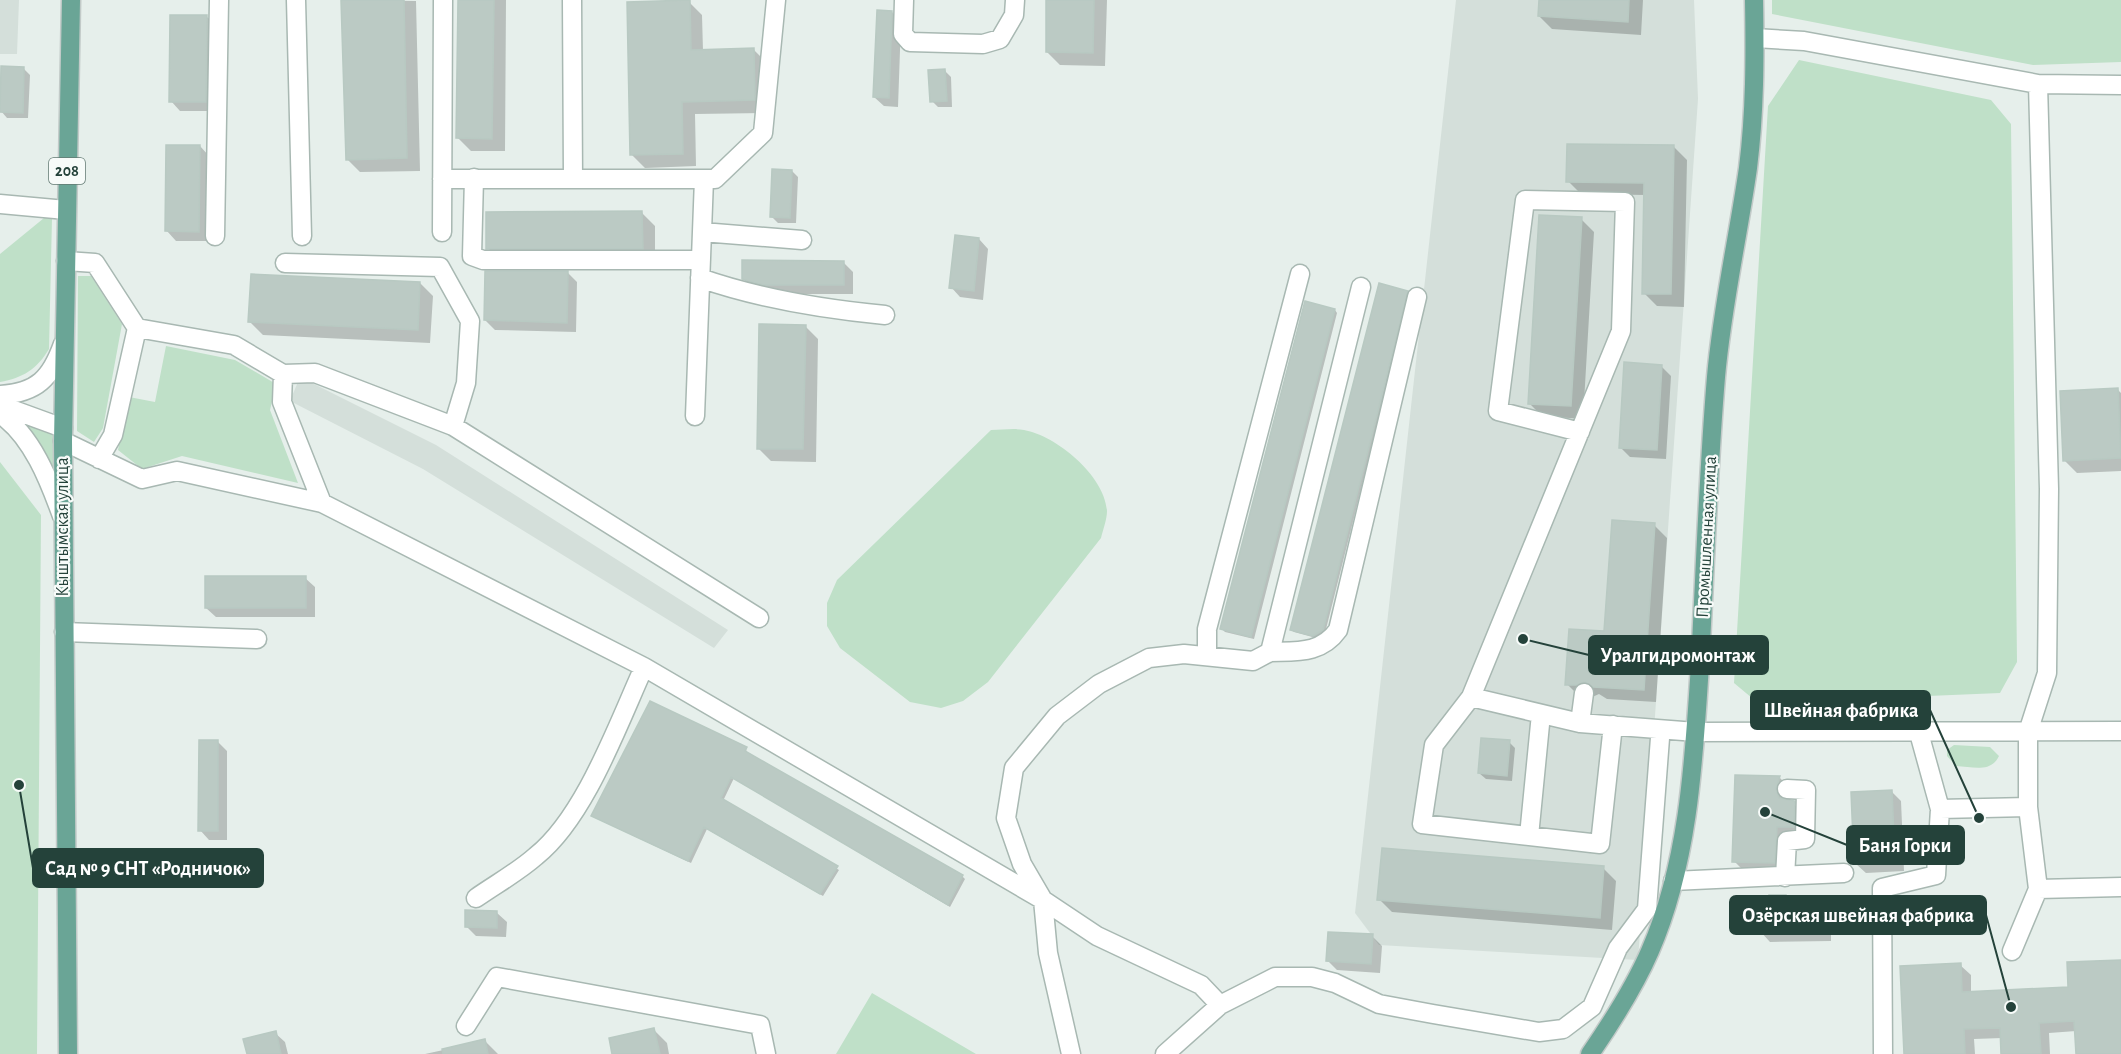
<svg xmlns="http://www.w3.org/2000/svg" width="2121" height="1054" viewBox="0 0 2121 1054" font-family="'Alegreya Sans',sans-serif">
	<rect width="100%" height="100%" fill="#e6efeb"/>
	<path fill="#d4dfda" d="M0 0H19L17 54H0Z
		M1456 0H1694L1698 99 1638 960 1379 945 1355 913Z
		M300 377 436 445 728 630 714 648 423 469 290 401Z"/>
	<path fill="#bfe0c8" d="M1772 0H2121V62L2033 65 1772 14Z
		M1799 60 1991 100 2011 124 2017 662 2000 693 1758 703 1734 683 1768 106Z
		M44 218H52L49 349C37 369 23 378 0 382V254Z
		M78 276H91L122 324 103 428 94 442 77 431Z
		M166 346 235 360 276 384 270 410 298 483 182 456 142 469 118 450 129 397 155 402Z
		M17 418 54 432 53 466H49Z
		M991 430C1002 430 1014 428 1024 430 1057 436 1105 476 1107 511 1107 519 1103 530 1101 538L988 682 963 701 941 708 910 702 840 648 827 626V603L837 580Z
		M0 462 41 515 37 1054H0Z
		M1954 745 1990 747 1999 756C1991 773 1973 767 1956 766L1947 756V750Z
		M872 993 976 1054H836Z"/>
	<path fill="#0003" d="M343 0 416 1 420 171 360 172 347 159Z
		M459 0H506L505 151H471L458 138Z
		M1048 0H1107L1105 66 1060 65 1047 52Z
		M1540 0H1643L1641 35 1552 29 1539 16Z
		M689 2 702 15 703 51 754 50 767 63V113L695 114 696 166 645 168 632 155Z
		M892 12 901 22 898 107 884 106 874 97Z
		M207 17 217 26 215 111H180L171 101Z
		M23 68 30 75 28 118H7L1 111Z
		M945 71 951 77 952 107H938L932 101Z
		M200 146 209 156 208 241H176L167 231Z
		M1674 147 1687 160 1684 307 1657 306 1644 293 1646 195 1581 194 1568 181Z
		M792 171 798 177 796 223H778L771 216Z
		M642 213 655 226V261H501L488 248Z
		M1581 219 1594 232 1583 419 1542 416 1529 403Z
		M979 239 988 249 983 300 960 297 951 287Z
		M843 262 853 272V294H775L753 288 744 279Z
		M568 273 577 282 576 332 495 330 485 320Z
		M420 283 433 296 430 343 263 335 250 322Z
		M1407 292 1410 295 1325 633 1316 638 1294 632 1291 630Z
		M1335 310 1337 313 1254 639 1225 632 1222 629Z
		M805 326 818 339 816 462 771 461 758 448Z
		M1661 366 1671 376 1666 459 1630 457 1621 448Z
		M2118 390 2121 393V471L2077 473 2064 460Z
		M1654 525 1667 538 1656 702 1607 699 1599 694 1590 698 1580 697 1567 684 1605 633Z
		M305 578 315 587V617H216L206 608Z
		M217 741 227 751V840H209L200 830Z
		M1509 742 1515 748 1512 781 1486 779 1479 773Z
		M746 748 747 754 962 876 965 879 950 907 734 778 723 801 839 870 823 896 707 829 691 863 596 818Z
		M1779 777 1792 790 1790 802 1807 815 1806 840 1789 839 1787 875 1747 874 1734 861Z
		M1891 791 1901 801 1904 871 1866 873 1856 864Z
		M1603 868 1616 881 1612 930 1392 912 1379 899Z
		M1785 897 1795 907H1811L1821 914 1831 924V941L1770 942 1760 931H1748L1738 921 1771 909Z
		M497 913 507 922 506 937 476 936 466 926Z
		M1372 936 1382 946 1380 973 1337 970 1328 961Z
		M2121 961V1054H2077L2076 1031 2049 1033 2050 1054H2002V1038L1974 1039 1975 1054H1905L1960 965 1971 975V993L2070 989Z
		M654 1030 667 1043 669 1054H614Z
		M275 1033 285 1042 288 1054H249Z
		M485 1041 498 1054H425Z"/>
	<path fill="#bbcac4" stroke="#b8c9c2" stroke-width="1.5" d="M341 0H404L407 158 346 160Z
		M458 0H494L492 139 456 138Z
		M690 0 691 50 754 48 755 100 682 102 683 154 630 155 627 2Z
		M1046 0H1094L1093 53 1046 52Z
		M1539 0H1629L1628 22 1538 16Z
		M877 10 892 11 889 98 873 97Z
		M170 15H207L206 102H169Z
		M1 66 24 67 23 113 0 112Z
		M945 69 947 101 930 102 928 70Z
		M1567 144 1674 145 1671 294H1642L1644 183 1566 182Z
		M166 145H200L199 232 165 231Z
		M772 169 792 170 790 218 770 217Z
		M642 211 643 249H486V212Z
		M1539 215 1582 217 1571 406 1528 404Z
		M955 235 979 238 974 291 949 288Z
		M742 260 844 261V285H764L748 281 742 279Z
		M485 271H568L567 323 484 320Z
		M251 274 420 282 418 330 248 322Z
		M1379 283 1408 291 1323 630 1313 636 1290 630Z
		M1305 301 1335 309 1251 637 1220 629Z
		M759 324 806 325 803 449H757Z
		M1624 362 1662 365 1657 450 1619 448Z
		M2118 388 2121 458 2063 461 2060 391Z
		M1612 520 1655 523 1644 690 1593 687 1585 682 1576 685H1565L1569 629 1604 631Z
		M205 576H306V608H205Z
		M650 701 747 747 745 751 963 875 948 905 731 777 721 798 838 866 820 894 704 827 688 861 591 816Z
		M1481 738 1510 740 1507 776 1478 773Z
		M199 740H218V831H198Z
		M1735 775 1780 776 1776 789 1779 798 1795 801 1794 827H1777L1775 863 1732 862Z
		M1892 790 1895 862 1854 864 1851 792Z
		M1382 848 1604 866 1600 918 1377 900Z
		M1769 895H1786V905H1812L1811 913H1822V932H1759V922H1737V907H1769Z
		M465 910 497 911V928L465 927Z
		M1328 932 1373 934 1371 964 1326 961Z
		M2121 960V1054H2076L2074 1021 2039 1023 2041 1054H2001L2000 1028 1964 1029 1965 1054H1904L1900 966 1961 963 1962 992 2068 987 2067 962Z
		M654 1028 660 1054H612L609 1038Z
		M276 1031 281 1054H247L243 1039Z
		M485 1039 488 1054H443L442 1049Z"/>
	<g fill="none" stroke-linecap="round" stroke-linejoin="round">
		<g stroke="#a8b8b2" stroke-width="21">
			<path id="minor" d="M296 0 302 236
				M572 0 573 179
				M904 0 903 34 910 42 983 44 1000 39 1014 15 1015 0
				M1755 38 1804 41 2038 84 2121 85
				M474 178 472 256 483 260H701
				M442 179H715L763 133 776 0
				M0 204 66 210
				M442 232 443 0
				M702 232 802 240
				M215 236 219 0
				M66 261 95 263 137 328 234 345 283 374 315 373 453 426 759 618
				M285 263 440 267 470 321 466 383 453 426
				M700 278C760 299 822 309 885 315
				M283 374 282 402 322 503
				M0 395C37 393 51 378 63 344
				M0 405 63 428
				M0 414C32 436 49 480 62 516
				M695 416 704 179
				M1580 432 1498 411 1525 200 1625 202 1621 331 1471 697 1434 745 1422 824 1600 844 1613 725
				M63 441 142 479 177 471 322 503 644 667 1043 900 1097 936 1201 985 1220 1005
				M99 459 113 435 137 328
				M64 632 257 639
				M1270 652C1297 651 1321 654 1338 630L1417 297
				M1207 655V629L1300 274
				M1471 697 1580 723 1696 732 2121 731
				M1580 723 1584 693
				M1919 733 1940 809 2028 807V732L2047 673 2049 489 2038 84
				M1529 836 1541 714
				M1785 877 1787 841 1805 839 1806 790 1787 789
				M1673 881 1844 873
				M2038 889 2121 887
				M476 898C496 884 518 872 536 856 585 817 618 724 644 667
				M2012 951 2038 889 2028 807
				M466 1026 497 977 760 1025 766 1054
				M1071 1054 1048 953 1043 900 1022 864 1006 818 1014 768 1057 716 1099 684 1149 658 1184 654 1253 661 1270 652 1361 287
				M1165 1054 1220 1005 1275 977H1312L1335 983 1379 1004 1433 1014 1539 1032 1563 1029 1592 1007 1618 948 1647 909 1660 738
				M1883 1054 1882 888 1936 875 1940 809"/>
		</g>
		<g stroke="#c2cac8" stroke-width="21">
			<path id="major" d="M68 1054 63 441 71 0
				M1590 1054C1612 1022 1634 988 1650 951 1689 862 1694 759 1700 664 1705 568 1708 472 1716 377 1722 307 1738 238 1748 168 1755 112 1755 56 1754 0"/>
		</g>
		<use href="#minor" stroke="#fff" stroke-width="18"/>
		<use href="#major" stroke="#6aa596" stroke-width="18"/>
	</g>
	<g text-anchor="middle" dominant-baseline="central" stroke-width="4.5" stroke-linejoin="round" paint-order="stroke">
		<rect fill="#f7fbf9" stroke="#637a73" stroke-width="1.5" x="49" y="158" width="36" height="26" rx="4.5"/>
		<g font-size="16" font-weight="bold" fill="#24423a">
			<text x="67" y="171">208</text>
		</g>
		<g font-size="18" fill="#24423a" stroke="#f7fbf9">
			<text transform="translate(63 527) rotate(-90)">Кыштымская улица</text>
			<text transform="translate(1707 537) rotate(-87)">Промышленная улица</text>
		</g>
	</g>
	<path fill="none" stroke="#24423a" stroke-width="2" d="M1523 639L1589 655M1979 818L1930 710M1765 812L1847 845M19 785L33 868M2011 1007L1986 915"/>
	<g fill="#24423a" stroke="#f7fbf9" stroke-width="2">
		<circle cx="1523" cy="639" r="6"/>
		<circle cx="1979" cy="818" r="6"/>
		<circle cx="1765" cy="812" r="6"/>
		<circle cx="19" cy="785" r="6"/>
		<circle cx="2011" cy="1007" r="6"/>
	</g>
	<g fill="#24423a" stroke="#24423a" stroke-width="2">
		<rect x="1589" y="636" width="179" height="38" rx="6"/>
		<rect x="1751" y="691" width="179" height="38" rx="6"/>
		<rect x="1847" y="826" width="117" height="38" rx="6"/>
		<rect x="33" y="849" width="230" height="38" rx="6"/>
		<rect x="1730" y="896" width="256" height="38" rx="6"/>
	</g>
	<g font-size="20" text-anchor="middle" font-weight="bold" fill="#fff">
		<text x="1678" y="662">Уралгидромонтаж</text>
		<text x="1841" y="717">Швейная фабрика</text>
		<text x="1905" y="852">Баня Горки</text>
		<text x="148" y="875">Сад № 9 СНТ «Родничок»</text>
		<text x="1858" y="922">Озёрская швейная фабрика</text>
	</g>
</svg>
